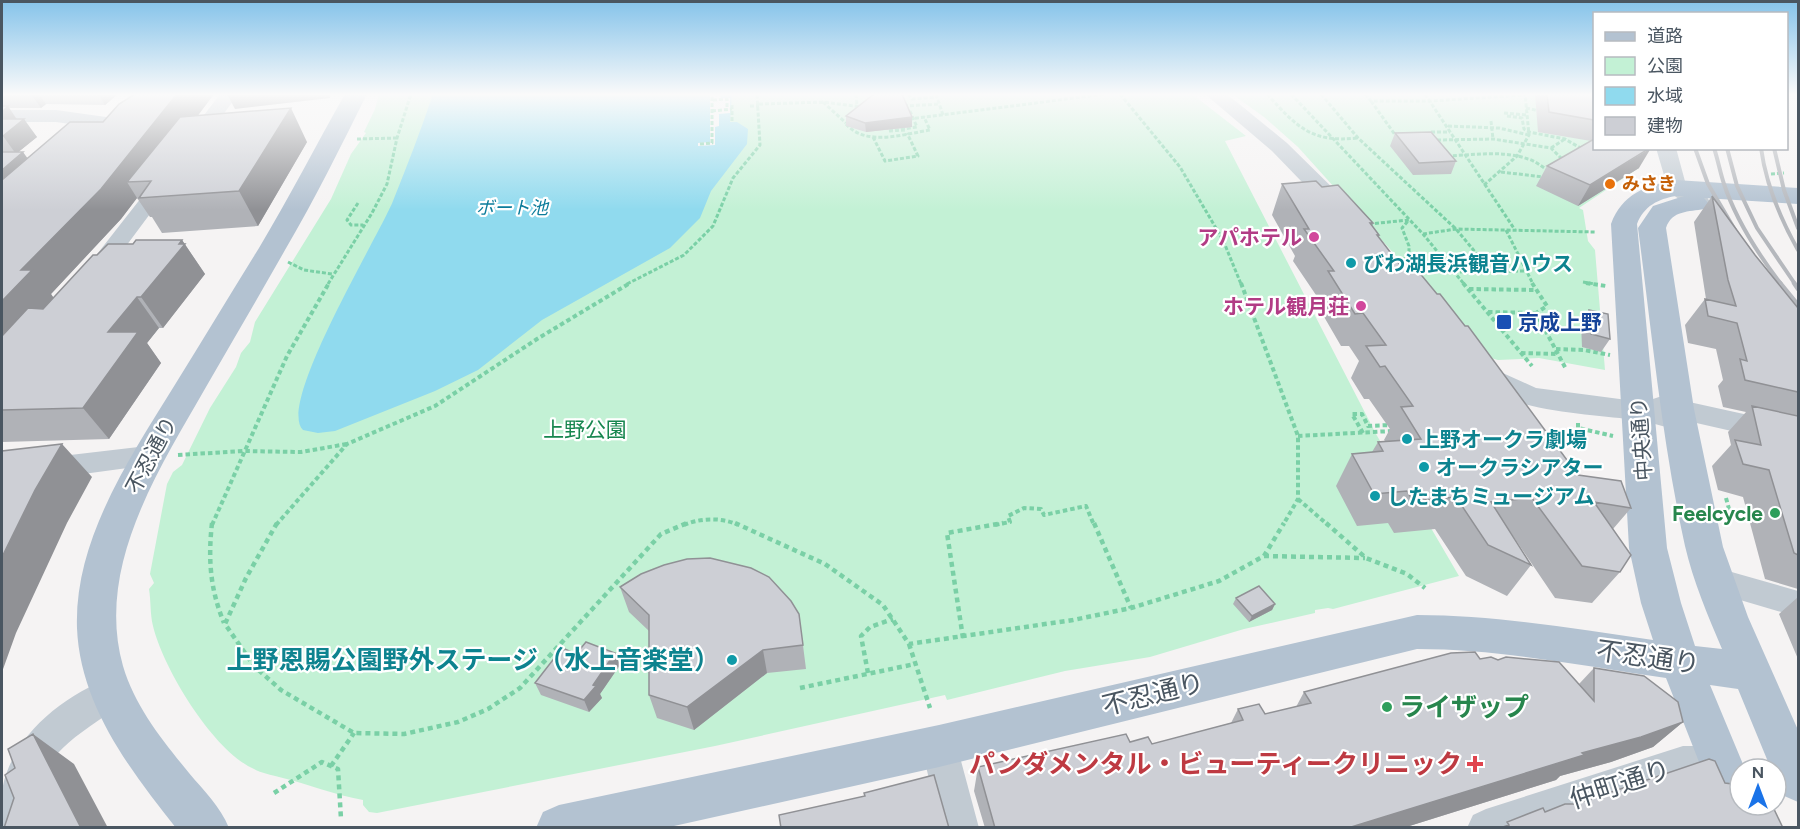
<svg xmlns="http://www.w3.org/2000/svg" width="1800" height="829" viewBox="0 0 1800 829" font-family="Figtree,'Noto Sans JP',sans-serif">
	<rect width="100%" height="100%" fill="#f5f3f3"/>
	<path fill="#c3f1d5" d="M379 94H1192L1246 136 1225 141 1376 434 1459 576 1333 609 1328 608 1315 610V613L1244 629 1150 657 1065 671 947 700 945 695 715 746 377 813 369 812 363 805V800C334 795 308 784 279 777 272 775 261 773 254 769 213 751 163 668 153 626 150 614 151 601 149 589L154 583 150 574 167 484 173 472 182 465 210 408 236 367 241 353 250 342 255 322 331 199 351 154 366 133 364 132 375 109Z
		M1232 94H1594V148L1637 149 1639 168 1579 208 1583 210 1588 241 1595 250 1605 370 1539 358 1498 360 1487 357 1298 147 1264 117Z"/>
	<path fill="#90daee" d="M433 94H732L730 122H737L748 129 747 144 711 191 700 218 670 248 542 320 478 370 435 391 335 431 318 433 303 430C276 405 379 236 393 201 407 166 421 130 433 94Z"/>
	<path fill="#f5f3f3" d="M710 94H720L721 98H730V113L719 114V126L715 127V145L698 146V143L710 142Z"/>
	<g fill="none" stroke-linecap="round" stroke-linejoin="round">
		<path stroke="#7ad0a6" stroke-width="3" stroke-dasharray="4 2" stroke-linecap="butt" d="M856 94 857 106
			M908 94 912 99 937 97
			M936 94 943 115
			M1120 94 1180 167 1223 240 1241 284
			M1267 94C1297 127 1311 143 1358 138
			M1291 94 1423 234 1464 284
			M1321 94 1358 138 1456 229 1491 271
			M1365 94 1371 101H1430L1525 95
			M1425 94 1515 230
			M713 100 727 99V107
			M1371 101 1396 136
			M823 102 846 123
			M759 104 824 102 863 107
			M732 105V121
			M750 106H759
			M904 106 939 104
			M1526 108 1540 111
			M905 109H909L917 127 888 131 906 130
			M712 111 732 109
			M1504 113 1527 115
			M1507 116 1522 118 1524 129 1529 132 1565 139 1584 150
			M909 119 1106 94
			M1491 121 1493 139
			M846 124C866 147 904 134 930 130L924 117
			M1448 126 1499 128 1529 135
			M1431 132H1450
			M873 137 885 161 918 156 907 133
			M357 139 397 138
			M1437 140 1493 139 1551 148 1563 160
			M700 144 712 143V94
			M1551 148 1565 139
			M1447 156C1473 155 1503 150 1528 159 1536 161 1542 167 1549 171
			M1501 172 1544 177
			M1771 174 1784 173
			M1484 185 1517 156 1529 135 1525 94
			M358 203 347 220 351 225H363
			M1369 224 1409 220
			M1506 230 1533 284
			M1423 234 1456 229 1595 232
			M1397 260 1409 258V246L1402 228 1409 220
			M288 262 304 270 332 274
			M1454 272 1526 271
			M1583 282 1595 284
			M328 284 372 213 387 184 397 138 411 94
			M627 284 684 255 713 226 733 178 760 145 757 94"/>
		<path stroke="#7ad0a6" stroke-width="4" stroke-dasharray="4.5 3" stroke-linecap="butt" d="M1241 283 1298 436V499L1283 525
			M1463 283 1532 366
			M1532 283 1547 306 1536 313 1566 369
			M1586 283 1606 286
			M1469 289 1536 290
			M1488 312 1536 313
			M1556 349 1584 350 1610 355
			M1521 353 1557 354
			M1578 423V428L1613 436
			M1363 433 1352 414H1362L1368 426 1391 425
			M1298 436 1392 431
			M178 455 243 451 301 452 347 444
			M1726 498 1729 509 1736 515
			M1298 499 1328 525
			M212 525 287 356 329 283
			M276 525 347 444 435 406 537 339 630 283
			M684 525C700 518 722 517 738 525
			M995 525 1010 522 1008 516 1024 508 1041 509 1044 515 1086 506 1094 525"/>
		<path stroke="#7ad0a6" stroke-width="4.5" stroke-dasharray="5 4" stroke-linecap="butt" d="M212 523C208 559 210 589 224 623
			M277 523 246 578 225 624 254 666 281 690 354 733 404 734 458 722 488 709 520 688 661 534 687 523
			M735 523 825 564 883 605 909 644 1073 620 1131 608 1219 581 1264 556 1284 523
			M1094 523 1131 608
			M1326 523 1366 558 1407 574 1425 588
			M1264 556 1365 558
			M963 638 947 533 1003 523
			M909 644 930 708
			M868 673 861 636 870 627 893 619
			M800 688 915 664
			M331 766 354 733
			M274 793 322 762 338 769 341 819"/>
		<path fill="#c1cad2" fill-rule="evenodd" d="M163 94H185L183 98 141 121 106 129 56 122H2V110H56L106 117 127 113Z
			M220 94H238L200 147H186L183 143Z
			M1205 94H1226L1238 103 1287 143 1347 202 1350 207 1347 212 1339 213 1331 212 1272 151Z
			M1656 148H1676L1686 185 1707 197 1710 202 1707 207C1692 210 1681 200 1669 192Z
			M166 173 173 175 176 179 103 277 95 279 87 277 83 272 87 267 159 175Z
			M1485 365 1536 388 1650 403 1653 399 1662 396 1798 426V446L1692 422 1690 427C1672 432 1654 422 1636 420 1595 414 1495 412 1472 374L1476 368Z
			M147 446 157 450 161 457 157 464 2 485V463Z
			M1714 567 1798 591V617L1703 589 1698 580 1703 571Z
			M112 677 124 682 129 693C123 707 111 712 99 720 51 753 36 768 38 828H2C2 812 0 796 4 781 18 731 65 695 112 677Z
			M939 729 952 734 957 746 979 828H941L921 746 926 734Z
			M1683 746H1720L1733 751 1738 763 1733 775 1720 780H1683L1544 828H1467L1473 815 1486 809Z"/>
		<path fill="#b3c2d1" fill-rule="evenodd" d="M345 94H367C341 146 315 199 285 250 259 296 232 342 206 387 159 469 95 567 123 666 135 707 163 741 189 773 204 791 220 806 229 828H176C130 770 80 705 77 628 74 539 131 456 176 383 204 338 231 293 259 248 289 198 316 145 345 94Z
			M1676 180 1798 188V204L1704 198 1708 203 1704 209C1689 212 1672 210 1666 228L1694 409 1723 547 1748 617 1798 730V802L1782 795 1776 781V769H1771L1738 689 1710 685 1745 769H1740V805H1762L1772 828H1725L1666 678C1584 666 1500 649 1417 649L939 767 665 828H536L543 812 559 805 939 725 1417 615C1496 615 1575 629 1653 640L1641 603 1629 548 1611 224C1622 194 1646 185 1676 180ZM1676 196H1684L1653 206 1638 228C1652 334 1662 442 1685 546 1693 581 1708 616 1722 649L1695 646 1681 603 1667 548 1637 224C1644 206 1658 199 1676 196Z"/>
		<path stroke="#b5b8bd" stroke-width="4" d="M1695 148 1708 184 1735 230
			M1714 148C1718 160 1720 172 1724 184 1736 220 1758 254 1781 284
			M1727 148 1737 186 1757 228 1795 284
			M1761 148C1766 185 1780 218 1798 250
			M1774 148 1784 190 1798 228"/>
		<path stroke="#b5b8bd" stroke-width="4.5" d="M1780 283 1798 305
			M1794 283 1798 289"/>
	</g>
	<path fill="#b0b2b7" d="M2 94H118L105 105 46 104 41 108H9L17 119 37 137 18 152 27 158 103 122 214 94 198 115 307 142 258 226 162 233 152 217H150L137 198 121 219 51 294 53 298 97 255 133 244 182 240 205 274 163 328H159L147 343 161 363 109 439 2 442Z
		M1535 94H1594V148L1639 168 1578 206 1536 186 1547 166 1591 141 1538 132Z
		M846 116 912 127 866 132 846 126Z
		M1395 133 1456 161 1451 174 1413 175 1390 146Z
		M1282 184 1322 187 1373 223 1372 226 1379 235 1378 237 1401 266 1578 475 1631 508 1613 529 1620 572 1592 603 1555 598 1509 530H1508L1531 565 1507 596 1466 576 1435 529 1394 533 1388 523 1357 526 1336 486 1352 454 1372 452 1378 442 1385 441 1384 440 1390 429 1369 399H1364L1351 378 1359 361 1349 346H1341L1316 303 1318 298 1293 261 1295 256 1272 215Z
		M1712 196 1755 255 1798 308V589L1765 579 1743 497 1718 490 1712 466 1731 445 1728 432 1746 412 1723 407 1718 386 1723 380 1716 349 1688 343 1685 325 1705 299H1706L1694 222Z
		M1589 310 1610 339 1601 352 1582 347 1581 323Z
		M620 587 799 614 806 669 767 673 694 730 657 718 649 695V631L629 612Z
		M1798 597V659L1779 614Z
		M1236 598 1275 604 1272 610 1249 622 1233 604Z
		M615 653 620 665 600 694 602 698 589 712 541 695 535 683 576 654Z
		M1480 659 1498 660 1579 684 1594 668 1683 722 1653 747 1611 762 1560 776 1556 780 1403 828H985L974 791 978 767 1130 742 1152 744 1231 723 1238 709 1265 714 1296 707 1304 692Z"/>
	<path fill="#909195" d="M31 94H39L46 104 41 108Z
		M98 94H118L105 105Z
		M177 94H214L149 181 127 182 137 198 121 219 51 294 56 301 2 359V301L21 270Z
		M227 94H331L330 98 235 109Z
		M8 106 19 123 24 119 37 137 16 154 3 136 2 131V112Z
		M291 108 307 142 258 226 239 191Z
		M912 117V127L866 132 865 123Z
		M1651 148 1639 168 1578 206 1590 185Z
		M23 152 36 170 2 200V170Z
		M182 240 205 274 163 328 141 297Z
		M137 297 159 328 147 343 161 363 109 439 83 408 108 332Z
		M62 444 92 477 67 523 16 633 2 672V557L35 490Z
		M1275 604 1272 610 1249 622 1252 616Z
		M763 650 767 673 694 730 687 707Z
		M615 653 620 665 600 694 602 698 589 712 584 700 593 685Z
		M1683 722 1653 747 1611 762 1560 776 1556 780 1403 828H1348L1582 753Z
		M33 734 74 764 108 828H81Z"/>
	<path fill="#cdcfd5" stroke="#909195" stroke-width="1.5" d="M135 94H177L101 189 21 270H32L2 301V180L70 122H103L119 104Z
		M874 94H902L912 117 865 123 846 116Z
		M1547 94H1594V120L1549 112Z
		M2 106H8L2 112Z
		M291 108 239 191 139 198 151 181 127 182 180 117Z
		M2 119H24L3 136H2Z
		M1431 132 1456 161 1419 163 1395 133Z
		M1594 139V148H1650L1590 185 1547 166Z
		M2 152H23L2 170Z
		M1316 181 1322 187 1338 185 1373 223H1370L1379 235H1377L1401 266 1413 265 1437 294H1440L1465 326H1468L1578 475 1621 481 1631 508 1594 502 1631 555 1620 572 1582 566 1532 498 1491 502 1531 565 1488 545 1456 497 1413 501 1407 491 1374 494 1352 454 1383 451 1378 442 1421 439 1401 407 1413 406 1385 366 1380 367 1366 346 1386 345 1363 313 1355 314 1328 271H1334L1304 229H1309L1282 184Z
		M1712 196 1755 255 1798 308V392L1745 380 1740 359 1747 361 1737 323 1708 316 1705 299 1736 306 1728 280Z
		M136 240H182L179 244H185L141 297H137L108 332H138L83 408 2 410V336L28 308 43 309 93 255H97L108 244H133Z
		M1589 310 1608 314 1610 339 1591 334Z
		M1752 406 1798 416V555L1794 553 1769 470 1743 464 1735 440 1761 445Z
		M62 444 35 490 2 557V451Z
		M710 558 751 568 769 577 791 601 799 614 803 645 763 650 687 707 649 695V615L620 587 641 574 664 565 687 559Z
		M1259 586 1275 604 1252 616 1236 598Z
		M586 642 615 653 593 685 596 686 584 700 535 683 559 652 565 649 576 654Z
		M1475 652 1480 659 1491 657 1498 660 1506 657 1559 662 1594 701V668L1644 676 1678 702 1683 722 1641 737 1582 753 1584 755 1348 828H995L978 767 1126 734 1130 742 1148 737 1152 744 1243 720 1238 709 1259 704 1265 714 1311 703 1304 692 1451 653Z
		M33 734 81 828H4L14 798 5 775 15 768 8 749Z
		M1709 759 1715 761 1725 783 1740 785V805H1772L1783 828H1500L1509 825 1507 822 1543 808 1545 812 1565 804H1576Z
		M934 775 949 828H781L779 815 865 796 864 793Z"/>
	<linearGradient id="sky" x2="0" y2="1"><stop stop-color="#85c3ea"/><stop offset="0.45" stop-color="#fafafa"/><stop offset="1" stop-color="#fafafa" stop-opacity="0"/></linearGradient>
	<rect width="1800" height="210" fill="url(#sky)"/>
	<circle fill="#e8710a" stroke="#fff" stroke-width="2" cx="1610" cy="184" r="6"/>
	<g fill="#d1479c" stroke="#fff" stroke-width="2">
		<circle cx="1314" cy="237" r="6"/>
		<circle cx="1361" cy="306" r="6"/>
	</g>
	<g fill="#0f9aa8" stroke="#fff" stroke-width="2">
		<circle cx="1351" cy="263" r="6"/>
		<circle cx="1407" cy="439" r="6"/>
		<circle cx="1424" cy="467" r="6"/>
		<circle cx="1375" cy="496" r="6"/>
		<circle cx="732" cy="660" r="6"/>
	</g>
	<rect fill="#1a4fb4" stroke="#fff" stroke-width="2" x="1496" y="314" width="16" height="16" rx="3"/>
	<g fill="#2e9e5b" stroke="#fff" stroke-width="2">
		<circle cx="1775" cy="513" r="6"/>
		<circle cx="1387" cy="707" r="6"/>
	</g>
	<path fill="#e0444e" stroke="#fff" stroke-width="2" d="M1472 755h6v6h6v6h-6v6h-6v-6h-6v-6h6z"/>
	<g text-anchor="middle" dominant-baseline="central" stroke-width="4.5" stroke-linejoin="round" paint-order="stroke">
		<g font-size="18" font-weight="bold" fill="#c56008" stroke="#fff" text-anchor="start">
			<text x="1622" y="184">みさき</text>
		</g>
		<g font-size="18" font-style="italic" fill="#0c7c9b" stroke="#fff">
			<text x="512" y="208">ボート池</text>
		</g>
		<g font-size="21" font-weight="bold" fill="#b23c85" stroke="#fff" text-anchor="end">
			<text x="1302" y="237">アパホテル</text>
			<text x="1349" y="306">ホテル観月荘</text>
		</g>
		<g font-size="21" font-weight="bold" fill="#0d838f" stroke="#fff" text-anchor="start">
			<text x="1363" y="263">びわ湖長浜観音ハウス</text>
			<text x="1419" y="439">上野オークラ劇場</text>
			<text x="1436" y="467">オークラシアター</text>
			<text x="1387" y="496">したまちミュージアム</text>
		</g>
		<g font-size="21" font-weight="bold" fill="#164399" stroke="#fff" text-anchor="start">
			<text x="1518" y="322">京成上野</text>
		</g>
		<g font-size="21" fill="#17864f" stroke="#fff">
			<text x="585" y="429">上野公園</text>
		</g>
		<g font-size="21" fill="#4a5661" stroke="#fff">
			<text transform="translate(1641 439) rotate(-94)">中央通り</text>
			<text transform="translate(151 455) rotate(-62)">不忍通り</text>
		</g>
		<g font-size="21" font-weight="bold" fill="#27864d" stroke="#fff" text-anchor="end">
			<text x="1763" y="513">Feelcycle</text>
		</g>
		<g font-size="26" fill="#4a5661" stroke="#fff">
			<text transform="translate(1648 657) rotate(8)">不忍通り</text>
			<text transform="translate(1153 694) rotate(-14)">不忍通り</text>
			<text transform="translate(1620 784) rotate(-18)">仲町通り</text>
		</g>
		<g font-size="26" font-weight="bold" fill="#0d838f" stroke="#fff" text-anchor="end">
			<text x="720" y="660">上野恩賜公園野外ステージ（水上音楽堂）</text>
		</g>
		<g font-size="26" font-weight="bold" fill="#27864d" stroke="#fff" text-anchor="start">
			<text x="1399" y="707">ライザップ</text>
		</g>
		<g font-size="26" font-weight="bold" fill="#be3a42" stroke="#fff" text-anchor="end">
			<text x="1462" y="764">パンダメンタル・ビューティークリニック</text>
		</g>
	</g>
	<rect width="1800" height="829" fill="none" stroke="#4a5661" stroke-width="6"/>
	<rect x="1593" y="12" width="195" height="138" fill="#ffffff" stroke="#b7bbc0" stroke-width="1.5"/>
	<rect x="1605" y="32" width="30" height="9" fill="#b3c2d1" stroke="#b7bbc0" stroke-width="1.5"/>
	<text x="1647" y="42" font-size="18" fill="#4a5661">道路</text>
	<rect x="1605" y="57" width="30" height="18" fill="#c3f1d5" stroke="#b7bbc0" stroke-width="1.5"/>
	<text x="1647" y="72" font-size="18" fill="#4a5661">公園</text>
	<rect x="1605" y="87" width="30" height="18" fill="#90daee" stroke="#b7bbc0" stroke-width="1.5"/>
	<text x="1647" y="102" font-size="18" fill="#4a5661">水域</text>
	<rect x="1605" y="117" width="30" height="18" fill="#cdcfd5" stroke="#b7bbc0" stroke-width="1.5"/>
	<text x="1647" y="132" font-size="18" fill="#4a5661">建物</text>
	<g transform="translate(1758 787)"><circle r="28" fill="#ffffff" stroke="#b7bbc0" stroke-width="1.5"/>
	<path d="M0-4.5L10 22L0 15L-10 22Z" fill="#1a73e8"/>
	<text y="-9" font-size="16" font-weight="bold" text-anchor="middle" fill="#4a5661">N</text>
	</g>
</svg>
